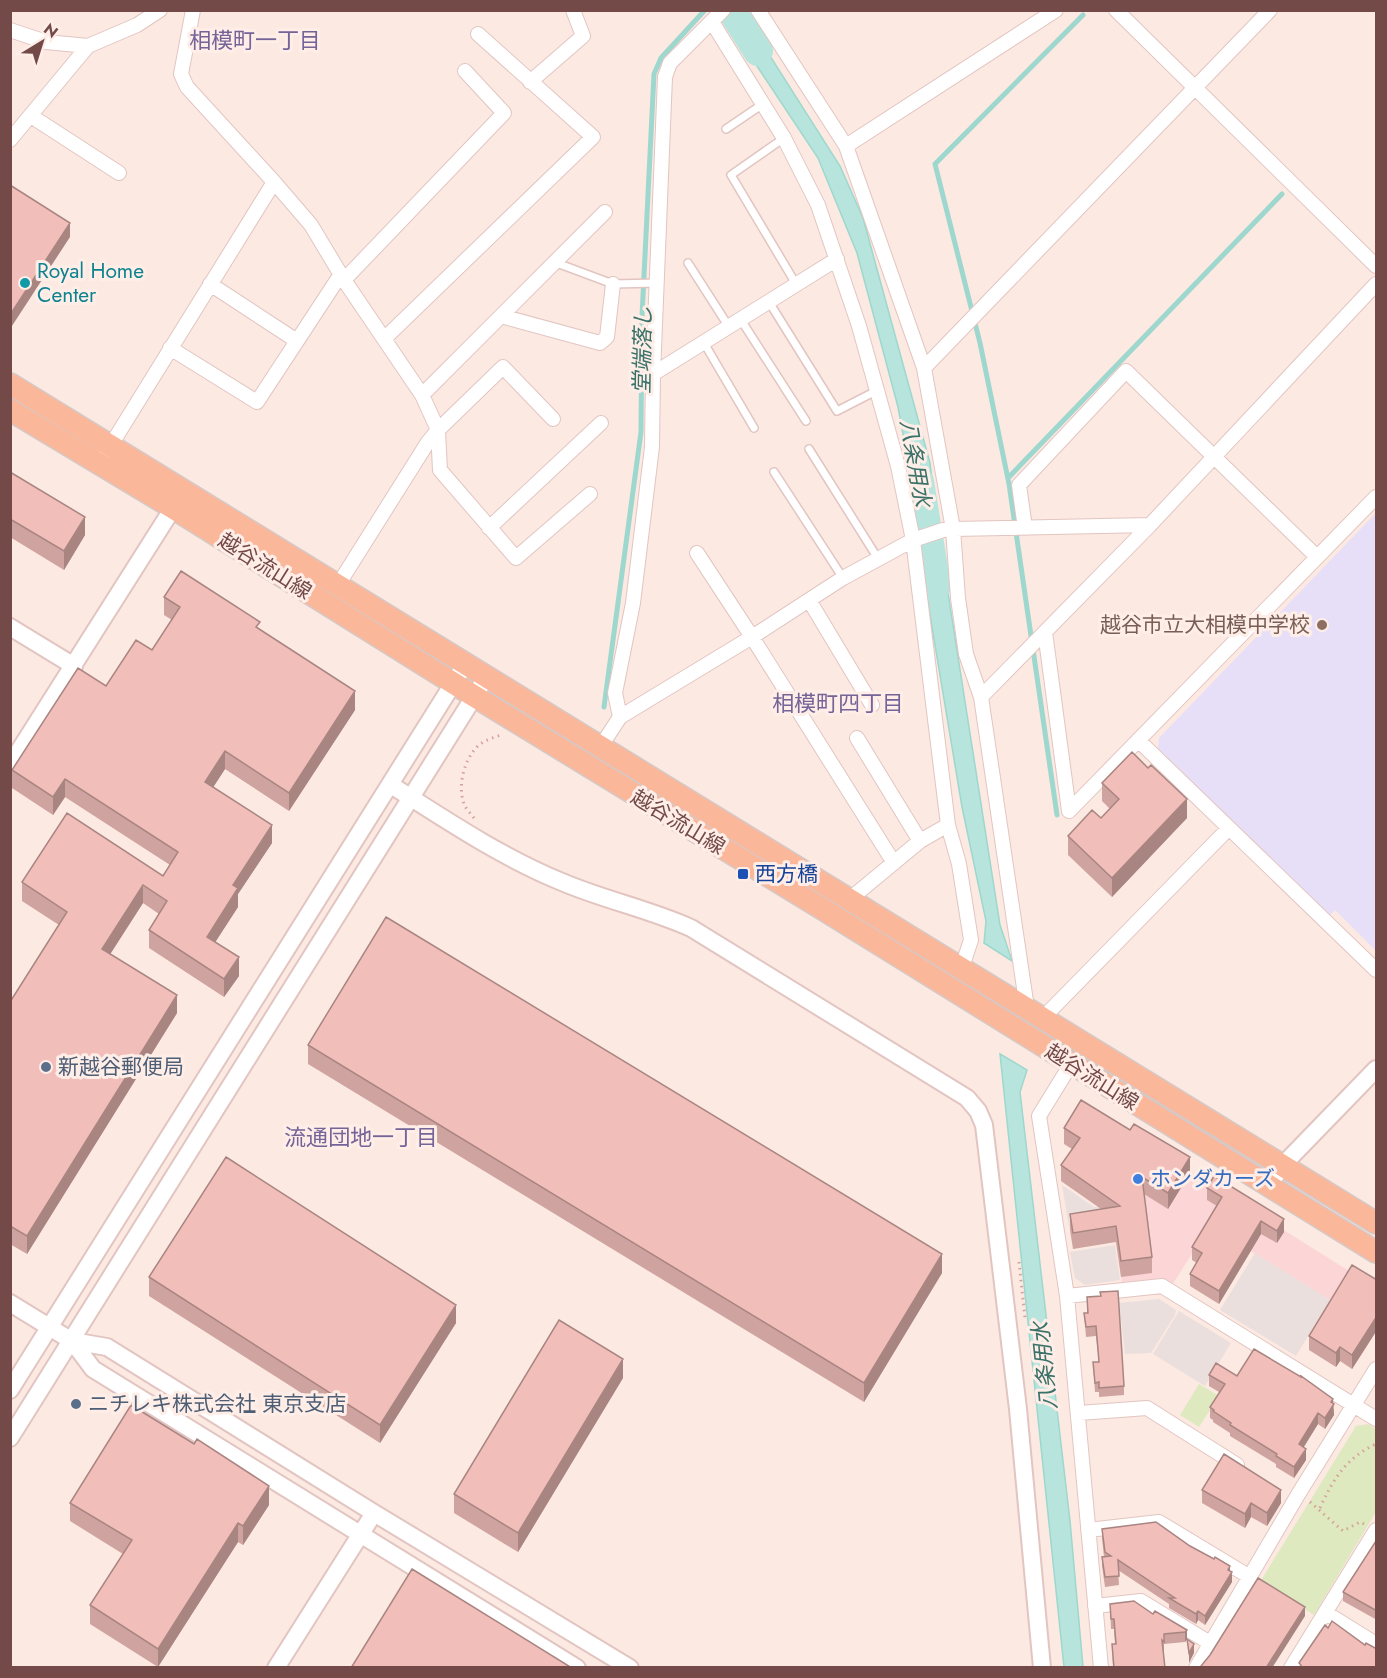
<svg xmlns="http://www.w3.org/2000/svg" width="1387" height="1678" viewBox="0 0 1387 1678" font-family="Jost,'Noto Sans JP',sans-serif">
	<rect width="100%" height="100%" fill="#fce9e2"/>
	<path fill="#fcd5d6" d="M1135 1137 1349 1271 1330 1300 1210 1226 1172 1285 1165 1279 1122 1282 1106 1183Z"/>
	<path fill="#ebdfdd" d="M1062 1185 1094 1207H1101L1103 1223 1069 1227Z
		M1115 1245 1120 1280 1085 1285 1075 1278 1070 1252Z
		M1255 1253 1330 1300 1296 1356 1220 1310Z
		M1159 1299 1176 1310 1175 1315 1151 1353 1125 1354 1119 1303Z
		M1179 1311 1231 1343 1205 1386 1153 1354Z"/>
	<path fill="#e7dff8" d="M1376 513V951L1335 910 1329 916 1158 748 1159 738Z"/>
	<path fill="#dee9c0" d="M1199 1384 1219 1396 1199 1427 1180 1415Z
		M1368 1424 1376 1429V1512L1314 1615 1260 1582 1356 1426Z"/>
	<path fill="#b7e5dd" stroke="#9dd7cd" stroke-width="1.5" d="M742 12 840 166 863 218 930 463 937 521 920 525 898 407 857 253 818 158 729 24Z
		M940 542 1000 925 1012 961 984 943 986 921 962 807 919 549Z
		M1000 1054 1027 1070 1020 1092 1070 1521 1083 1667H1064Z"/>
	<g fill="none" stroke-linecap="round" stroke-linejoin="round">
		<path stroke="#9dd7cd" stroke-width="5" d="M1008 478 1282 194
			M604 707 641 432 642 316 654 74 661 58 705 10
			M1057 815 1009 484 980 343 935 164 1083 15"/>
		<path stroke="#b7e5dd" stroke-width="30" d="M732 10 758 51
			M919 482 936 586"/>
		<g stroke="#e2c5c1" stroke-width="10">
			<path id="service" d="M726 129 763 104
				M784 138 731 175 796 284
				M554 262 613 284 657 283
				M688 263 729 327
				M769 302 837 411 876 391
				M741 320 806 421
				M704 343 754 428
				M809 449 877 557
				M774 472 843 578"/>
		</g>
		<g stroke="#e2c5c1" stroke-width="16">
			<path id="minor" d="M193 10 181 74 187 87 274 182 311 225 344 280 422 395 438 430 428 442 338 585
				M758 10 846 146 924 368 953 529 958 598 966 654 981 697 1027 1008
				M1116 10 1376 266
				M712 22 784 138 818 205 859 326 898 466 913 540 948 825 959 864 971 940 961 970
				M10 30 46 42 88 46
				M530 82 583 36 573 10
				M31 116 119 173
				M10 140 88 46 137 25 160 10
				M846 146 1056 10
				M344 280 504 113 465 71
				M210 284 297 341
				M501 316 600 343 607 337 613 284
				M384 339 593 137 478 34
				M170 348 257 402 341 274
				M924 368 1270 10
				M653 374 837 259
				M422 395 605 212
				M553 419 503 367 438 430 440 470 516 558 590 494
				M106 453 274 182
				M489 528 601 423
				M1025 528 1019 485 1126 371 1317 557
				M697 553 752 637 894 863
				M809 600 872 705
				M1045 632 1069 811 1376 497
				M981 697 1150 525
				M620 717 615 693 633 603 652 447 653 374 665 77 670 63 723 10
				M857 738 920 841
				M1138 740 1376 970
				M601 746 620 717 752 637 843 578 913 540 943 530 953 529 1150 525 1376 284
				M850 899 920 841 948 825
				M1043 1018 1229 828
				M1071 1064 1039 1116 1067 1296 1101 1668
				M1067 1296 1162 1286 1376 1419
				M1079 1413 1147 1408 1237 1465
				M1088 1530 1159 1522 1250 1577
				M1095 1606 1141 1601 1210 1643
				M1326 1613 1376 1644
				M1196 1668 1299 1493 1376 1369
				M1291 1668 1376 1530"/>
		</g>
		<g stroke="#e2c5c1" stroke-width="20">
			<path id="tertiary" d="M10 627 74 666
				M10 765 173 508
				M391 785C446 820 501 857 562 882 604 900 649 909 691 928L967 1098 978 1111 984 1125 1018 1409 1042 1668
				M1269 1186 1282 1166 1376 1069
				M10 1303 72 1341 93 1369 577 1668
				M72 1341 107 1347 374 1513 630 1668
				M10 1390 466 663
				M10 1438 487 676
				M276 1668 374 1513"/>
		</g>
		<g stroke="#d5c9c8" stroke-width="24">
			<path id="primary" d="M10 384 1376 1223
				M10 410 173 508 474 696 821 908 1376 1252"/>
		</g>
		<path stroke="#d6a19d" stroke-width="3" stroke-dasharray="1.5 4.5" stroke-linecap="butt" d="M474 818C471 814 467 810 465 806 457 789 463 762 476 748 482 741 492 738 501 735
			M1019 1262 1025 1318
			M1310 1502 1343 1531 1360 1522 1364 1524
			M1320 1508C1333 1479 1347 1457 1376 1444"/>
		<use href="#service" stroke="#fff" stroke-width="7"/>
		<use href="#minor" stroke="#fff" stroke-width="14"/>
		<use href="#tertiary" stroke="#fff" stroke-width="16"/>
		<use href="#primary" stroke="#fbb79a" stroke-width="21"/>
	</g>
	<path fill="#cfa39f" d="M10 472 85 535 64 570 10 537Z
		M164 597 260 630 355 710 289 811 225 769 213 787 272 843 238 894V907L215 942 239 976 224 997 149 948V930L159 914 143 903 110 954 177 1013 27 1254 10 1244V1002L59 925 22 901V882L163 876 170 865 65 797 53 815 12 788V770L106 686 152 650 172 620 164 615Z
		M1102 783 1187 818 1112 897 1068 855V836L1101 818 1110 809 1102 801Z
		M308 1045 942 1273 864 1402 308 1064Z
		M1064 1128 1190 1173 1168 1209 1144 1194 1152 1257V1273L1121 1277 1116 1242 1073 1249 1070 1230V1214L1101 1209 1061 1181V1165L1072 1149 1064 1144Z
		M1207 1188 1284 1232 1277 1243 1261 1234 1219 1304 1190 1286V1274L1197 1263 1192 1260V1247L1217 1206 1207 1200Z
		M149 1277 456 1323 380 1443 149 1296Z
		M1377 1280V1330L1352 1369 1340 1361 1336 1367 1309 1350V1336Z
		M1087 1297 1124 1386V1395L1099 1397V1392H1095L1093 1362H1099L1096 1336 1086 1337 1084 1313H1087Z
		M1209 1375 1237 1376 1333 1404 1334 1415 1325 1429 1318 1424 1303 1447 1306 1460 1294 1478 1276 1467V1464L1230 1436V1433L1213 1422V1420L1210 1418V1407L1219 1392 1209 1386Z
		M623 1378 518 1552 454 1513V1494Z
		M1202 1490 1281 1503 1267 1526 1251 1517 1245 1528 1202 1503Z
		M70 1503 269 1505 243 1545 238 1542 158 1667 90 1624V1605L123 1554 70 1521Z
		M1102 1529 1190 1546 1230 1571 1232 1582 1205 1625 1198 1620 1196 1624 1169 1608V1604L1118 1570 1119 1585 1105 1587 1102 1566V1557H1104L1102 1538Z
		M1376 1541 1377 1620 1343 1601V1592Z
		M1110 1604 1153 1614 1187 1630V1639L1185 1642 1164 1644V1651H1163L1165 1668H1113L1112 1644H1115L1114 1629H1111Z"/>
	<path fill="#a98582" d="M70 223V237L10 329V315Z
		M85 517V535L64 570V551Z
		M355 691V710L289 811V793Z
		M225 751V769L205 800V782Z
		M65 779V797L53 815V797Z
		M1187 799V818L1112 897V878Z
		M272 825V843L238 894V907L207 955V937L233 885Z
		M143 885V903L102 967V949Z
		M239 957V976L224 997V979Z
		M177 995V1013L27 1254V1236Z
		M1190 1157V1173L1168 1209V1193Z
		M1284 1219V1232L1277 1243V1231Z
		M1261 1221V1234L1219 1304V1291Z
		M942 1254V1273L864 1402V1383Z
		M456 1305V1323L380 1443V1425Z
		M1377 1316V1330L1352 1369V1355Z
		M1340 1347V1361L1336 1367V1353Z
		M623 1359V1378L518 1552V1533Z
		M1333 1399 1334 1415 1325 1429V1418Z
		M1318 1413V1424L1299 1455V1444Z
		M1306 1449V1460L1294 1478V1467Z
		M269 1486V1505L243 1545V1526Z
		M1281 1490V1503L1267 1526V1513Z
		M1251 1503V1517L1245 1528V1514Z
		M238 1523V1542L158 1667V1649Z
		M1230 1566V1576L1232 1572V1582L1205 1625V1616Z
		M1305 1607V1616L1272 1668H1266Z
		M1198 1611V1620L1196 1624V1614Z
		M1187 1630V1639L1185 1642V1632Z
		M1194 1644V1653L1189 1663V1653Z"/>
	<path fill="#f1beb9" stroke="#a98582" stroke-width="1.5" d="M10 185 70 223 10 315Z
		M10 472 85 517 64 551 10 519Z
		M181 571 260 622 256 627 355 691 289 793 225 751 205 782 272 825 233 885 238 888 207 937 239 957 224 979 149 930 167 901 143 885 102 949 177 995 27 1236 10 1226V1002L67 912 22 882 67 813 163 876 178 852 65 779 53 797 12 770 78 668 106 686 136 640 152 650 180 607 164 597Z
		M1132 752 1148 768 1151 765 1187 799 1112 878 1068 836 1092 810 1101 818 1119 799 1102 783Z
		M386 917 942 1254 864 1383 308 1045Z
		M1081 1100 1130 1130 1134 1124 1190 1157 1168 1193 1142 1177 1152 1257 1121 1261 1116 1226 1073 1233 1070 1214 1120 1206 1061 1165 1080 1138 1064 1128Z
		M226 1157 456 1305 380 1425 149 1277Z
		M1214 1176 1284 1219 1277 1231 1261 1221 1219 1291 1190 1274 1202 1253 1192 1247 1222 1197 1207 1188Z
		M1352 1265 1377 1280V1316L1352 1355 1340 1347 1336 1353 1309 1336Z
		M1118 1291 1124 1386 1099 1388V1382L1095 1383 1093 1362H1099L1096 1326 1086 1327 1084 1313H1088L1087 1297 1101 1296 1100 1292Z
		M559 1320 623 1359 518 1533 454 1494Z
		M1254 1349 1301 1377V1376L1333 1399 1331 1402 1334 1404 1325 1418 1318 1413 1299 1444 1306 1449 1294 1467 1276 1456 1277 1454 1230 1425 1231 1423 1213 1411 1214 1410 1210 1407 1225 1384 1209 1375 1216 1363 1237 1376Z
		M131 1405 194 1444 197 1439 269 1486 243 1526 238 1523 158 1649 90 1605 132 1540 70 1503Z
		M1224 1454 1281 1490 1267 1513 1251 1503 1245 1514 1202 1490Z
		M1156 1522 1190 1546 1214 1559 1215 1557 1230 1566 1228 1570 1232 1572 1205 1616 1198 1611 1196 1614 1169 1598H1175L1118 1560 1119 1576 1105 1577 1102 1557 1111 1556 1105 1552 1102 1529Z
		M1376 1541H1377V1611L1343 1592Z
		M412 1569 572 1668H351Z
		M1258 1578 1305 1607 1266 1668H1204L1201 1666 1210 1655Z
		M1134 1601 1153 1614 1155 1611 1187 1630 1185 1632 1164 1634V1642L1162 1640 1165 1668H1114L1112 1644H1116L1114 1619H1111L1110 1604Z
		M1332 1621 1365 1645 1366 1643 1377 1649V1668H1299L1301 1665 1299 1663 1325 1625 1328 1628Z
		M1187 1639 1194 1644 1189 1653Z"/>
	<circle fill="#0f9aa8" stroke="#ffeee8" stroke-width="2" cx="25" cy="283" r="6"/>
	<circle fill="#8d6e63" stroke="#ffeee8" stroke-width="2" cx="1322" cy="625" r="6"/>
	<rect fill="#1a4fb4" stroke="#ffeee8" stroke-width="2" x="737" y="868" width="12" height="12" rx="3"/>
	<g fill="#5c6f8a" stroke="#ffeee8" stroke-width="2">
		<circle cx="46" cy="1067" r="6"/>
		<circle cx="76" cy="1404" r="6"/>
	</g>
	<circle fill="#3f7fe0" stroke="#ffeee8" stroke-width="2" cx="1138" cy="1179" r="6"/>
	<g text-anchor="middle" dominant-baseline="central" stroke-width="6" stroke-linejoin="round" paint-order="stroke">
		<g font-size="21" fill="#0d838f" stroke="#ffeee8" text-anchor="start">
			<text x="37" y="271">Royal Home<tspan x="37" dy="24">Center</tspan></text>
		</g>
		<g font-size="21" fill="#734a48" stroke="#ffeee8">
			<text transform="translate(265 566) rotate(32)">越谷流山線</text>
			<text transform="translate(678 822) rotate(31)">越谷流山線</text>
			<text transform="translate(1092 1077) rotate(32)">越谷流山線</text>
		</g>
		<g font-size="21" fill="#785e54" stroke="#ffeee8" text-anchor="end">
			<text x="1310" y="625">越谷市立大相模中学校</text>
		</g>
		<g font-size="21" fill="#164399" stroke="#ffeee8" text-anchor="start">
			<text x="755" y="874">西方橋</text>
		</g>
		<g font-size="21" fill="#4e5e75" stroke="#ffeee8" text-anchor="start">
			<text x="58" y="1067">新越谷郵便局</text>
			<text x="88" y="1404">ニチレキ株式会社 東京支店</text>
		</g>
		<g font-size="21" fill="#366cbe" stroke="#ffeee8" text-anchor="start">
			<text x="1150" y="1179">ホンダカーズ</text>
		</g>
		<g font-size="22" fill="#756497" stroke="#ffeee8">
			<text x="255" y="40">相模町一丁目</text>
			<text x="838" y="703">相模町四丁目</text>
			<text x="361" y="1137">流通団地一丁目</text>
		</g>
		<g font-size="22" font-style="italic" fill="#3a7269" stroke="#ffeee8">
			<text transform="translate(642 350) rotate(-89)">堂端落し</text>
			<text transform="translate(916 463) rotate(80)">八条用水</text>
			<text transform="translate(1044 1366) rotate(-96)">八条用水</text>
		</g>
	</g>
	<rect width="1387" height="1678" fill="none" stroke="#734a48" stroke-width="24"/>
	<g transform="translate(42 42) rotate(38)" stroke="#ffeee8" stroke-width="4.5" paint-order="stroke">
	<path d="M0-4.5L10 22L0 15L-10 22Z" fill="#734a48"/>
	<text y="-9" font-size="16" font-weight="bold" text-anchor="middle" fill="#734a48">N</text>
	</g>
</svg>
